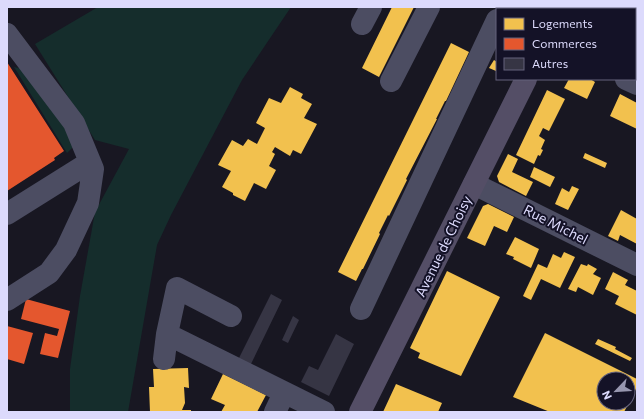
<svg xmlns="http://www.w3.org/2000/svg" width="644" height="419" viewBox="0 0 644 419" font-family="Commissioner,sans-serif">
	<rect width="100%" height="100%" fill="#181722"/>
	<path fill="#152d2c" d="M98 7H291L242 80 171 215 157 245 128 412H70V369L80 296 95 212 129 149 95 140 35 44Z
		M14 67 28 70 76 144 67 153Z"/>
	<path fill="#f2c14e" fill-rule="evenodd" d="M392 7H414L379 77 362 68Z
		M582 7 586 9 587 7H605L604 9H581Z
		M451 43 469 52 446 101H445L436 119H437L406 179 407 180 389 216 388 215 379 233 380 234 363 269H362L356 281 338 272Z
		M494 60 497 62 496 71 489 68Z
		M569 79H590L595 82 587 99 564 88Z
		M290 87 303 94 301 98 312 104 304 118 317 124 301 154 293 150 290 156 275 147 272 152 275 154 269 166 276 170 266 189 254 183 245 201 233 195V193L222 187 231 171 218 165 232 140 243 146 248 139 257 144 265 128 256 123 269 98 281 103Z
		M547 90 565 99 549 131 543 128 539 136 545 140 541 149 543 150 540 156 538 155 534 164 516 155Z
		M620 94 637 103V129L610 116Z
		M585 153 607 163 605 168 583 158Z
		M508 154 518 159 512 172 533 182 526 196 499 182 497 176Z
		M534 167 555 177 550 187 530 177Z
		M572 186 579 189 568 210 555 204 562 188 569 192Z
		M488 204 514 217 507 232 494 226 485 246 467 238 483 206Z
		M621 210 637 219V244L620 235 618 241 608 236Z
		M515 237 539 249 531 268 513 259 514 257 506 254Z
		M564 252 575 257 560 288 541 279 531 300 523 296 538 264 547 268 553 254 561 258Z
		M581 264 587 266 588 264 597 269 593 274 601 278 593 295 578 287 576 292 568 289Z
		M447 271 500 297 461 376 418 358 420 353 410 348Z
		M613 272 628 280 625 285 637 291V315L615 304 619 296 605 289Z
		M545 333 637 379V387L624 412H550L513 397ZM604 379H628V403H604Z
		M598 339 616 347 615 349 632 358 630 361 595 344Z
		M188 368 189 388 184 387 185 403 182 410H191V412H150L149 387H154L153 369Z
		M223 374 266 395 257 412H221L225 405 211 399Z
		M396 384 442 403 438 412H383Z"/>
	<path fill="#e4572e" d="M7 62 64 151 54 158 55 160 7 191Z
		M26 299 70 311 58 358 40 354 45 333 57 336 59 329 21 319Z
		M7 326 33 333 24 364 7 359Z"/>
	<path fill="#363544" d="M271 294 282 300 250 366 238 360Z
		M293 316 299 320 288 343 282 340Z
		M336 334 354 344 329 396 301 382 309 366 318 370Z"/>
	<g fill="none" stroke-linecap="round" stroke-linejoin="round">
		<path stroke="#4c4d62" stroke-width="22" d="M362 24 371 7
			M7 34 74 123 93 169 88 203 66 250 49 273 7 300
			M626 79 637 84
			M391 81 429 7
			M474 184 637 265
			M7 214 90 162
			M361 309 497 20
			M167 334 324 412
			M164 359 167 334 177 288 231 316
			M275 412 284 393"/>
		<path stroke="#544e66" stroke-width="22" d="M559 9 560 7
			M360 412 526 79"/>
	</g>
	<g text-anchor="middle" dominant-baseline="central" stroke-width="4" stroke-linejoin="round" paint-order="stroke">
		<g font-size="14" fill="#dcdafc" stroke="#141227">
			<text transform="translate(556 224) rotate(27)">Rue Michel</text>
			<text transform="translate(443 246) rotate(-64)">Avenue de Choisy</text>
		</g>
	</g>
	<rect width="644" height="419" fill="none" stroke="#dcdafc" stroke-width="16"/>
	<rect x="496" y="8" width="140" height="72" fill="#141227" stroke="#64627c"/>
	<rect x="504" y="18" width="20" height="12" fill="#f2c14e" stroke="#64627c"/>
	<text x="532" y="28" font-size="12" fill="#dcdafc">Logements</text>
	<rect x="504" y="38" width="20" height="12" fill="#e4572e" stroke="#64627c"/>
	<text x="532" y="48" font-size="12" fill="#dcdafc">Commerces</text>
	<rect x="504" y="58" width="20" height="12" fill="#363544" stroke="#64627c"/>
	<text x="532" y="68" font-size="12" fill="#dcdafc">Autres</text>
	<g transform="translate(616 391) rotate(245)"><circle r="19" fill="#141227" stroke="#64627c"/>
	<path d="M0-3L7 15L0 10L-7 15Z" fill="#9796b0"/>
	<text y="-6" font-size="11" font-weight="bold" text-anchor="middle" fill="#dcdafc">N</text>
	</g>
</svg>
